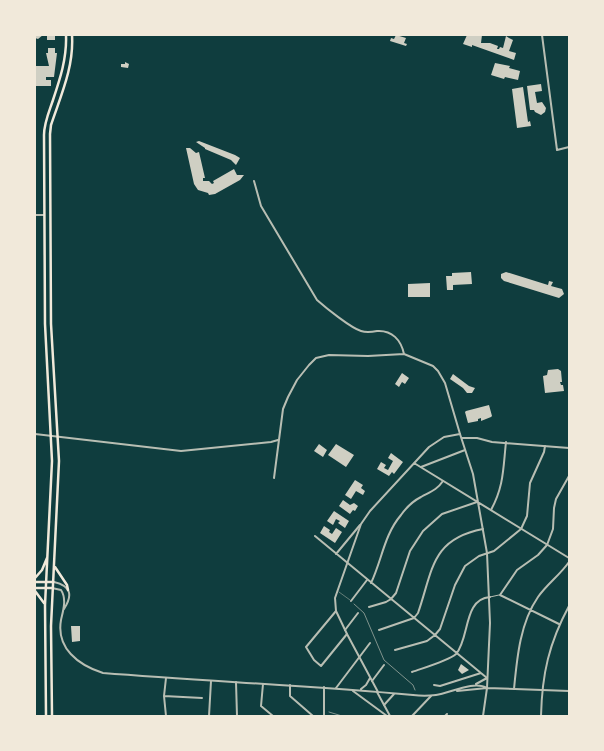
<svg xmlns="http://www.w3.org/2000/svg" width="604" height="751" viewBox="0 0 604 751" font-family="'Nunito Sans',sans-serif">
	<rect width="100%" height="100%" fill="#0f3d3e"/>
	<path fill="#cfcfc3" d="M35 35H43L38 39 35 38Z
		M47 35H55V40H47Z
		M396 35 406 38 404 43 407 44 406 46 390 41 391 38 394 39Z
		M467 35H482L481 43H490L498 46 497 49H499L500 47 503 48 506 36 509 38 513 40 509 51 516 53 514 60 472 45V47L463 44Z
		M48 48H55V53H57L54 77H46V80H51V86H35V66H49L46 53H48Z
		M125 62 129 64 128 68 121 67V64H125Z
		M495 63 510 66 509 68 520 71 518 80 505 77 504 79 491 75Z
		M541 84 542 91 535 92 537 103 542 102 546 108 545 112 541 115 535 112 534 110H530L527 86Z
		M523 87 528 122 530 121 531 126 517 128 512 89Z
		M199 141 235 155 240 158 236 165 231 160 205 149V148L196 142Z
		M186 148H190L196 153 199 152 205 178H203V181H209L212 184 214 183 213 181 234 169 237 175H244L240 180 215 194 209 195 208 193 198 190 194 184Z
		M471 272 472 284 453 285V290H447L446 276H452V273Z
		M506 272 548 285 549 281 553 282 551 286 562 289 564 294 559 298 504 281 501 278V274Z
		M430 283V297H408V284Z
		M558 369 561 371 562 382H560L561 385H563L564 391 545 393 543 376 547 375 548 370Z
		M402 373 409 378 405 384 402 382 399 387 395 384Z
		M453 374 469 386 475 388 472 393H467L463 388 450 379Z
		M489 405 492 416 491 417 481 421V418L478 419V421L468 423 465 412 466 411Z
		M319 444 327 450 323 457 314 451Z
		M336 444 354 455 346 467 328 455Z
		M391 453 403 462 394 474 392 472 389 476 377 469 381 462 386 465 384 468 388 470 393 461 388 458Z
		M355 480 363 485 361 488 365 491 363 495 356 491 351 499 345 495Z
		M343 500 350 505 354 503 358 506 355 511 353 510 350 514 339 506Z
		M334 511 349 521 345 528 338 523 340 521 336 519 333 525 327 521Z
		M324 526 330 530 329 532 332 534 336 528 342 532 335 543 320 533Z
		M71 626H80V641L72 642Z
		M461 664 469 670 462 674 458 670Z"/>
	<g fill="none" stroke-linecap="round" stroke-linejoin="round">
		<path stroke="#f1e9da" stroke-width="0.5" d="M354 604 364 613 384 660 413 685 415 690
			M329 712 342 716"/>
		<path stroke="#b8beb3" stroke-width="0.5" d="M339 592 350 600"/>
		<path stroke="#b8beb3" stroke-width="1" d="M490 597 499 595"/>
		<path stroke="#b8beb3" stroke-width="2" d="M542 35 557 150 569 147
			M254 181 261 206 317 300C326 308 351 328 361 331 367 333 372 332 377 331 392 330 401 340 404 354
			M35 211V213
			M35 215H44
			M35 434 181 451 271 442 278 440
			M421 467 465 450
			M274 478 283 409 288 397 297 380 309 365 316 358 329 355 368 356 404 354 433 366 438 371 445 383 460 434
			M491 510C504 486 503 469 506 442
			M315 536 487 678
			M336 554 360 525
			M371 583C382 560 384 535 401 515 406 508 413 501 421 497 430 492 437 490 443 481
			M351 601 367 580
			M369 607 386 602 391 599 396 593 410 551 423 531 442 514 477 502
			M336 611 306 647 314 660 321 666 347 634
			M559 624 500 595 517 570 538 555 547 545 553 529 554 508 556 499 569 476
			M345 630 358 613
			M379 630 414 618 418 613C433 570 431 539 483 529
			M395 650 427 641 435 635 440 629 455 585 465 566 479 556 494 551 521 529 527 516 530 483 544 452 545 446
			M412 672C423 668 448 661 456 654 470 638 463 599 490 597
			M166 678 164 696 166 716
			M372 681 384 665
			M236 682 237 716
			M263 684 261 706 273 716
			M290 685V696L313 716
			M434 685 440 686 481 673
			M336 688 370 643
			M514 689C517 658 520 623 538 597 547 584 560 575 569 562
			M353 691 387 716
			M569 691V713
			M377 692 390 716
			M164 696 202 698
			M209 716 211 681
			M324 716V687
			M412 716 431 696
			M445 716 447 714
			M541 716C542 674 549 643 569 606"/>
		<path stroke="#b8beb3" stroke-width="2" d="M462 438H477L492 442 569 448
			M414 463 569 558
			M54 582C71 586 73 595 64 609
			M52 588 61 590C67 599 63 611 61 620 56 648 78 665 103 673 206 681 310 686 413 695 421 696 428 696 436 695 450 693 474 680 487 688
			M476 684 487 678
			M361 689 366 685 370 678
			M457 691 487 688 569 691
			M378 692 347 634 336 611 335 598 361 524 370 511 429 447 444 437 460 434 473 474 487 553 490 623 487 688 483 716
			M384 705 394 694"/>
		<path stroke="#f1e9da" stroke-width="2.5" d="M35 582H53
			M35 588H52"/>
		<path stroke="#f1e9da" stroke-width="2.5" d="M55 567 67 585 68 590
			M35 578 42 570 47 558
			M35 591 44 603
			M46 716 45 605 52 461 45 324 44 135C44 123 49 112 53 100 60 79 67 58 66 35
			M52 716 51 626 59 461 51 324 50 134 51 125C61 95 74 67 72 35"/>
	</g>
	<rect width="604" height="751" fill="none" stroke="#f1e9da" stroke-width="72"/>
</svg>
